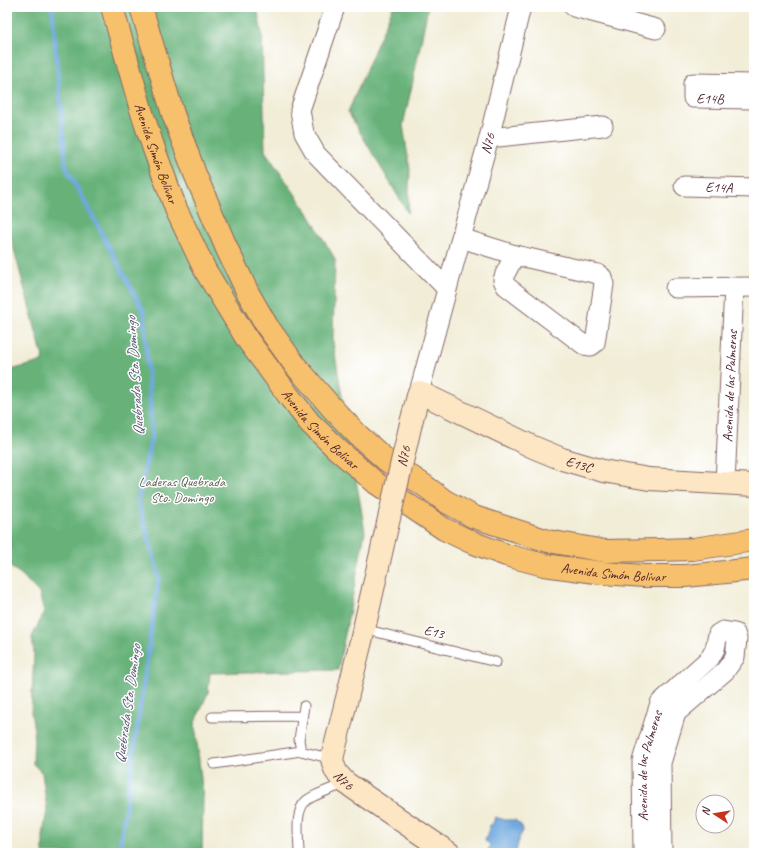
<svg xmlns="http://www.w3.org/2000/svg" width="761" height="860" viewBox="0 0 761 860" font-family="Caveat,sans-serif">
	<rect width="100%" height="100%" fill="#fff"/>
	<filter id="ink" filterUnits="userSpaceOnUse"><feTurbulence type="fractalNoise" baseFrequency=".025" numOctaves="2"/><feDisplacementMap in="SourceGraphic" scale="8" xChannelSelector="R" yChannelSelector="G"/><feConvolveMatrix kernelMatrix="1 2 1 2 8 2 1 2 1" color-interpolation-filters="sRGB"/></filter>
	<filter id="wash" filterUnits="userSpaceOnUse"><feTurbulence type="fractalNoise" baseFrequency=".012" numOctaves="4" result="noise"/><feDisplacementMap in="SourceGraphic" scale="16" xChannelSelector="R" yChannelSelector="G"/><feGaussianBlur stdDeviation="0.9" result="paint"/><feColorMatrix in="noise" values="0 0 0 0 0 0 0 0 0 0 0 0 0 0 0 0 0 1.4 0 .05"/><feComposite in="paint" operator="in"/></filter>
	<g filter="url(#wash)">
		<rect width="100%" height="100%" fill="#f1edd7"/>
		<path fill="#68b27a" stroke="#596852" d="M7 7H257L262 34 265 151 307 211 335 259 333 342 365 532 338 670 210 673 208 693 195 722 203 798 202 853H43V836L47 809 42 773 33 764 34 730 31 713 34 654 32 637 44 612 39 593 21 574 10 567 11 552 8 532 10 507 7 491V371L44 361 7 224Z
			M393 7H428L413 81 403 125 410 170 408 213 348 112Z"/>
		<path fill="#6ea8de" stroke="#5c6484" d="M495 817 505 820H515L522 826 523 831 519 838 516 853H488L490 844 485 841 490 825 493 824Z"/>
		<g fill="none" stroke-linecap="round" stroke-linejoin="round">
			<path stroke="#6ea8de" stroke-width="4.5" d="M52 7 66 167 144 312 152 435 138 501 159 576 119 853"/>
		</g>
	</g>
	<g filter="url(#ink)">
		<g fill="none" stroke-linecap="round" stroke-linejoin="round">
			<g stroke="#846767" stroke-width="11">
				<path id="lane" d="M364 629 496 662
					M304 706 299 740 301 751 332 759
					M212 717 302 716
					M214 764 301 751
					M299 853C299 839 294 811 306 801 312 795 337 787 346 783
					M422 853 432 841"/>
			</g>
			<g stroke="#846767" stroke-width="21">
				<g id="street">
					<path d="M335 7 300 110 304 133 316 154 447 289"/>
					<path d="M574 7 656 29"/>
					<path id="s1" d="M754 84 693 83V98L754 99"/>
					<path d="M489 138 603 126"/>
					<path id="s2" d="M684 186 754 188"/>
					<path d="M461 238 515 255 598 274 602 277 604 284 595 343 591 346 584 345 506 286 503 280 505 274 515 255"/>
					<path d="M675 288 754 287"/>
					<path id="s3" d="M419 392 461 238 489 138 521 7"/>
					<path id="s4" d="M725 484 734 287"/>
					<path id="s5" d="M643 853 642 761 660 703 710 658 715 649 718 634 723 631 735 633 737 639 735 657 725 671 676 713 661 763 662 853"/>
				</g>
			</g>
			<g stroke="#846767" stroke-width="24">
				<g id="secondary">
					<path id="s6" d="M411 423 419 392 533 447 562 459 603 471 649 479 754 485"/>
					<path id="s7" d="M384 540 364 629 332 759C335 772 337 774 346 783L449 853"/>
				</g>
			</g>
			<g stroke="#846767" stroke-width="24">
				<g id="highway">
					<path id="s8" d="M112 7 142 113 155 152 176 209 205 270 247 339 288 395 310 423 338 450 376 483 444 529 471 542 506 555 544 565 603 573 644 576H685L726 572 754 569"/>
					<path d="M141 7 173 114 195 174 227 249 248 293 267 326 295 365 332 408 359 436 386 460 425 486 445 501 474 517 548 541 605 551 659 550 693 549 754 540"/>
				</g>
			</g>
			<use href="#lane" stroke="#fff" stroke-width="9"/>
			<use href="#street" stroke="#fff" stroke-width="19"/>
			<use href="#secondary" stroke="#fce6c4" stroke-width="22"/>
			<use href="#highway" stroke="#f7c06c" stroke-width="22"/>
			<g stroke="#846767" stroke-width="24" stroke-linecap="butt">
				<g id="secondary-bridge">
					<path id="s9" d="M384 540 411 423"/>
				</g>
			</g>
			<use href="#secondary-bridge" stroke="#fce6c4" stroke-width="22"/>
		</g>
	</g>
	<g text-anchor="middle" dominant-baseline="central" stroke-width="3" stroke-linejoin="round" paint-order="stroke">
		<g font-size="14" fill="#4a1f2b" stroke="#fff">
			<text stroke="none"><textPath href="#s1" startOffset="93">E14B</textPath></text>
			<text stroke="none"><textPath href="#s3" startOffset="258">N76</textPath></text>
			<text stroke="none"><textPath href="#s8" startOffset="153">Avenida Simón Bolívar</textPath></text>
			<text stroke="none"><textPath href="#s2" startOffset="35">E14A</textPath></text>
			<text stroke="none"><textPath href="#s4" startOffset="98">Avenida de las Palmeras</textPath></text>
			<text stroke="none"><textPath href="#s8" startOffset="477">Avenida Simón Bolívar</textPath></text>
			<text stroke="none"><textPath href="#s9" startOffset="86">N76</textPath></text>
			<text stroke="none"><textPath href="#s6" startOffset="208">E13C</textPath></text>
			<text stroke="none"><textPath href="#s8" startOffset="813">Avenida Simón Bolívar</textPath></text>
			<text transform="translate(434 632) rotate(14)">E13</text>
			<text stroke="none"><textPath href="#s5" startOffset="88">Avenida de las Palmeras</textPath></text>
			<text stroke="none"><textPath href="#s7" startOffset="250">N76</textPath></text>
		</g>
		<g font-size="14" fill="#5d5d4e" stroke="#fff">
			<text x="182" y="481">Laderas Quebrada<tspan x="182" dy="16">Sto. Domingo</tspan></text>
		</g>
		<g font-size="15" font-style="italic" fill="#585673" stroke="#fff">
			<text transform="translate(135 376) rotate(-94)">Quebrada Sto. Domingo</text>
			<text transform="translate(128 704) rotate(-82)">Quebrada Sto. Domingo</text>
		</g>
	</g>
	<rect width="761" height="860" fill="none" stroke="#fff" stroke-width="24"/>
	<g transform="translate(715 814) rotate(282)"><circle r="19" fill="#ffffff" stroke="#b7a5aa"/>
	<path d="M0-3L7 15L0 10L-7 15Z" fill="#c8321e"/>
	<text y="-6" font-size="11" font-weight="bold" text-anchor="middle" fill="#4a1f2b">N</text>
	</g>
</svg>
